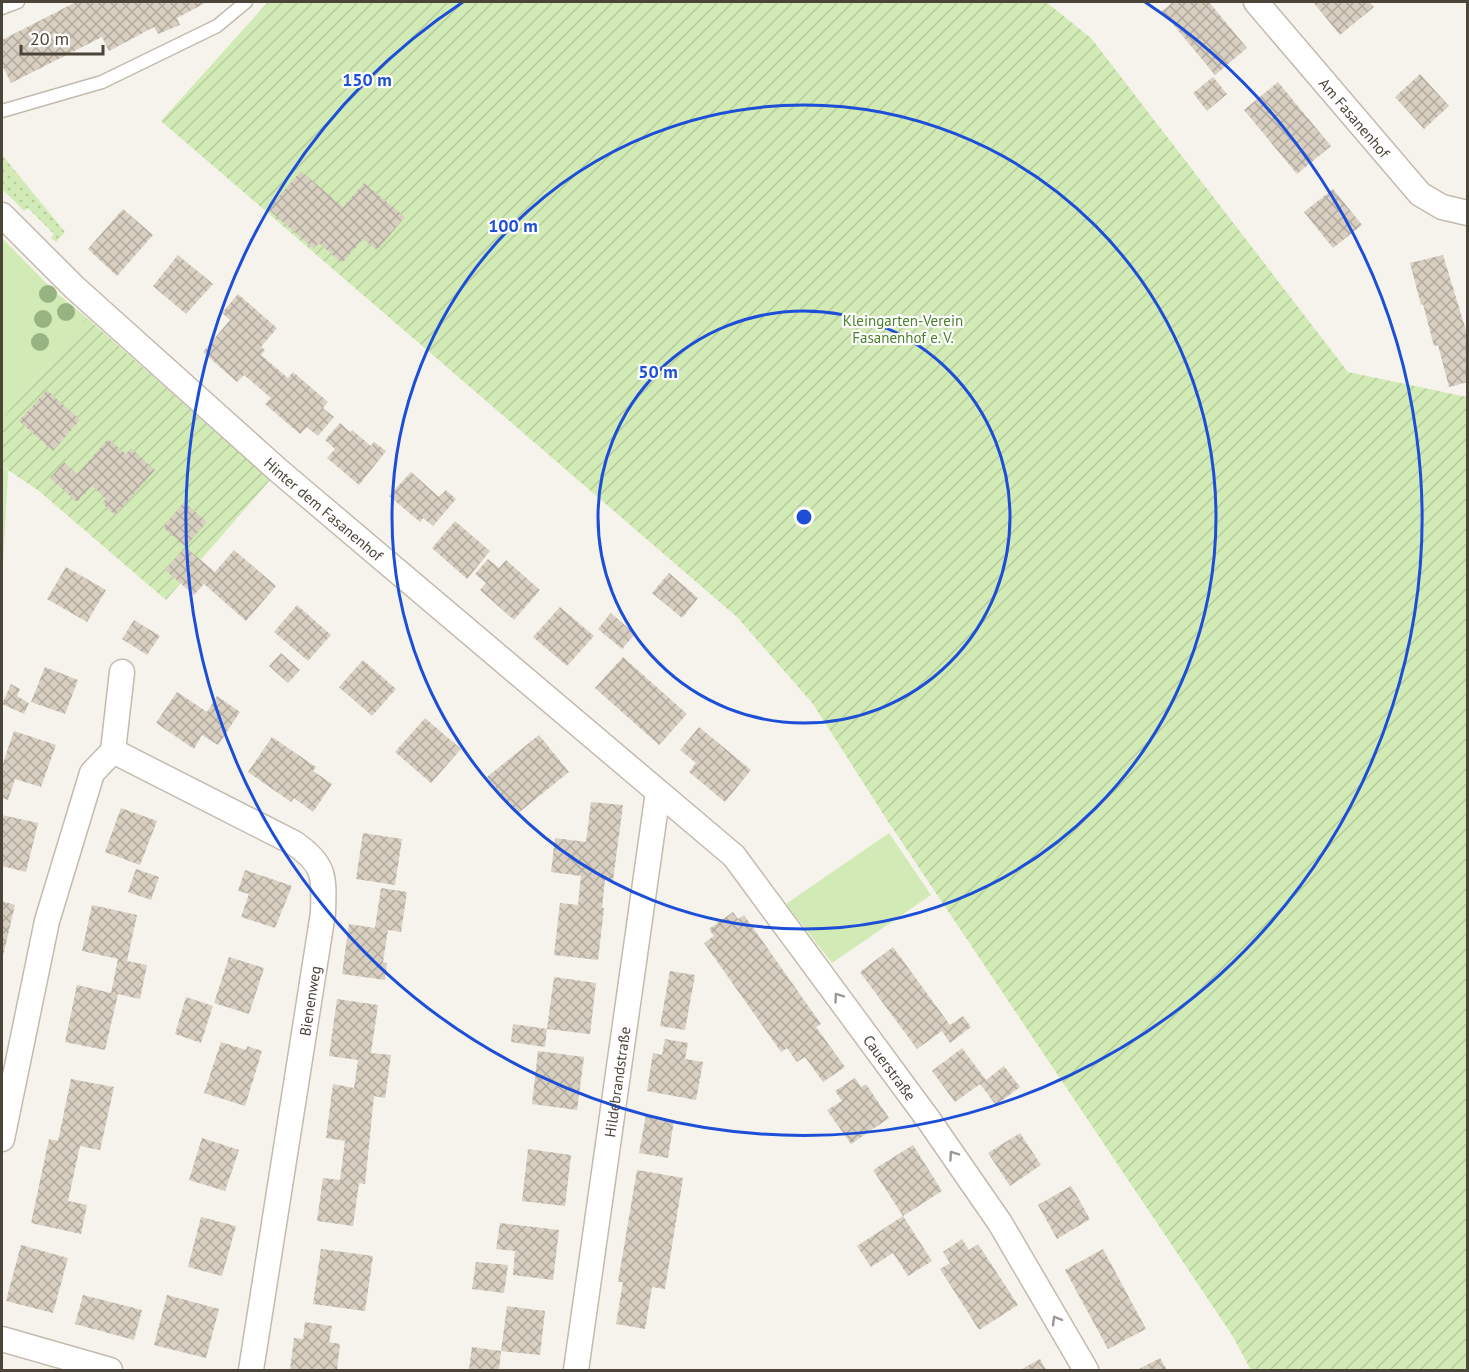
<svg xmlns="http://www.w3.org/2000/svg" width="1469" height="1372" viewBox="0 0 1469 1372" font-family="'PT Sans',sans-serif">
	<defs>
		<pattern id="grass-dots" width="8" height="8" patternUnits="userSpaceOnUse" patternTransform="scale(1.5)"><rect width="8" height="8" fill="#d2eab5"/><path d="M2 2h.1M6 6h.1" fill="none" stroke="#b6ca9c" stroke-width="1.8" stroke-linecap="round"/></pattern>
		<pattern id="garden-furrows" width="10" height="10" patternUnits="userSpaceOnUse" patternTransform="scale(1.5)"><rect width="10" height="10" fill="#d2eab5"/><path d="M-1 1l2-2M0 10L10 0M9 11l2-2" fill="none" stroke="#b6ca9c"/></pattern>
		<pattern id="building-cross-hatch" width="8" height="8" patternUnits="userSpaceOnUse" patternTransform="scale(1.5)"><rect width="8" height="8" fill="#d8cfc1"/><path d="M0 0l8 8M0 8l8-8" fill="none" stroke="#b1aa9e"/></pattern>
	</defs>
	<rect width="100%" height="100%" fill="#f6f3ec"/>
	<path fill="url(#grass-dots)" d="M2 155 65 232 56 242 51 238 54 234 28 208 24 211 2 189Z"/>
	<path fill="#d2eab5" d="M2 238 52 289 87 318 2 419Z
		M2 466 8 471 2 584Z
		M889 833 931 895 832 963 786 904Z"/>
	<path fill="url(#garden-furrows)" d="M268 2H1046L1091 38 1348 372 1467 397V1370H1251L1232 1335 889 823 813 704 737 617 161 121Z
		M87 318 270 480 166 600 39 491 2 466V419Z"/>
	<path fill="url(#building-cross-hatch)" d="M76 2H207L177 18 180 25 158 34 154 27 109 51 102 37 11 83 2 65V40Z
		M1173 2H1209L1247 48 1215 75 1162 11Z
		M1313 2H1369L1374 7 1340 35Z
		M1420 74 1449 106 1424 129 1395 97Z
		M1213 77 1227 94 1207 111 1193 93Z
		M1278 82 1331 146 1297 174 1244 110Z
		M301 171 343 207 364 183 405 217 377 250 363 239 342 263 319 243 314 249 268 209Z
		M1333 189 1362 225 1333 248 1304 212Z
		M123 209 153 235 117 276 88 249Z
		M178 255 213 284 186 314 153 286Z
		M1443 255 1468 337V382L1449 387 1438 345 1434 346 1423 304 1421 305 1410 263Z
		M238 294 277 328 261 347 265 350 261 355 288 378 293 372 328 402 323 408 334 417 318 436 307 427 300 434 265 404 271 398 244 375 237 382 203 352 230 320 222 313Z
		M47 390 80 420 53 451 19 421Z
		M340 423 350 432 352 430 371 446 374 442 386 451 359 485 327 458 335 449 325 440Z
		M108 439 126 454 131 448 155 470 115 515 102 503 106 499 92 486 77 502 50 478 64 462 77 474Z
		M411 472 439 497 446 490 456 499 433 526 423 518 420 522 389 496Z
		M184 502 207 522 185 547 163 527Z
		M455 521 490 551 467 579 432 548Z
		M185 547 215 572 234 550 276 586 246 621 204 584 194 595 165 570Z
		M488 559 499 568 506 560 540 590 514 620 480 590 486 583 475 574Z
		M66 567 106 590 87 622 47 599Z
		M669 573 698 598 682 618 652 593Z
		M297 605 331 635 308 661 274 632Z
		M560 607 594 636 567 666 533 637Z
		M611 613 635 634 622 649 598 629Z
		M134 620 160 636 147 655 122 639Z
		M281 653 300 670 288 683 269 666Z
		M623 657 687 714 659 745 595 688Z
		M363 660 396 689 372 716 339 687Z
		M45 667 78 680 65 714 31 702Z
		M11 684 20 689 17 696 29 703 24 714 2 704Z
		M177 692 207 712 217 696 240 712 218 745 202 735 194 749 156 723Z
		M425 718 461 749 431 783 395 752Z
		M699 727 751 770 725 802 689 772 696 763 680 750Z
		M14 731 56 745 41 787 15 779 8 800 2 798V766Z
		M539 735 569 772 517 814 487 777Z
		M272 737 316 767 313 771 332 784 313 812 294 798 291 802 248 772Z
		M591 802 623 805 613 880 605 879 602 908H604L598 960 554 955 560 903 578 905 581 876 551 872 555 838 586 842Z
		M121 808 157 821 140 865 105 852Z
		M2 815 38 823 26 872 2 866Z
		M363 833 402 839 395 885 356 879Z
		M136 869 159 877 151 900 128 892Z
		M245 870 292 886 275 928 241 917 249 894 238 891Z
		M381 888 407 892 401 932 388 930 383 962 387 963 385 980 342 974 349 924 375 928Z
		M2 901 15 905 2 960Z
		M92 905 137 915 127 961 147 965 140 999 118 994 105 1050 65 1042 77 985 111 993 118 959 82 951Z
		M733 912 738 919 744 915 821 1024 816 1027 845 1067 823 1082 805 1057 797 1062 787 1048 781 1052 704 943 714 936 709 929Z
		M893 947 950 1025 963 1016 971 1027 950 1043 942 1031 917 1049 860 972Z
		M229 957 264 968 249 1014 214 1003Z
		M670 971 695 975 685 1030 660 1026Z
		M554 977 596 983 590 1034 547 1029Z
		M186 997 213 1006 201 1043 175 1034Z
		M337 999 378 1005 371 1053 391 1055 385 1098 374 1096 365 1184 359 1183 353 1226 317 1221 323 1178 340 1180 345 1141 326 1138 333 1084 354 1088 358 1060 329 1056Z
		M513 1024 547 1029 545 1047 511 1042Z
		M665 1039 688 1043 685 1059 703 1062 696 1100 647 1091 653 1053 662 1055Z
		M221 1042 246 1050 247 1046 262 1051 245 1106 204 1093Z
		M962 1048 986 1080 1004 1066 1020 1087 996 1105 980 1084 955 1102 932 1071Z
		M538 1051 584 1057 577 1110 532 1104Z
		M855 1078 861 1087 866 1084 889 1118 851 1144 827 1110 842 1101 835 1091Z
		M71 1079 114 1087 100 1150 80 1146 68 1201 87 1205 81 1234 31 1223 49 1139 58 1141Z
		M646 1115 674 1120 668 1158 639 1153Z
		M1020 1133 1041 1165 1010 1186 988 1153Z
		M202 1138 239 1150 225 1191 189 1180Z
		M913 1145 942 1191 903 1216 873 1170Z
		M528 1149 571 1155 565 1206 522 1201Z
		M637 1170 683 1178 665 1289 652 1287 645 1329 616 1324 623 1282H618Z
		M1071 1186 1090 1219 1057 1239 1038 1205Z
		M903 1216 932 1261 908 1276 893 1253 871 1267 857 1246Z
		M201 1217 236 1226 222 1276 188 1267Z
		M500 1223 559 1230 553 1280 513 1275 515 1251 496 1249Z
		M962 1239 969 1250 978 1244 1018 1305 979 1330 940 1269 950 1263 943 1252Z
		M21 1245 68 1258 53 1313 6 1301Z
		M321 1249 373 1256 365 1311 313 1304Z
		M1103 1249 1146 1329 1108 1349 1065 1270Z
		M476 1262 508 1265 504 1293 472 1289Z
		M83 1295 142 1310 134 1340 75 1324Z
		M167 1295 219 1309 206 1358 154 1345Z
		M507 1306 545 1311 540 1355 501 1351Z
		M305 1322 332 1326 329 1342 340 1344 337 1370H290L294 1338 303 1339Z
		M472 1347 501 1351 499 1370 469 1369Z
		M1160 1358 1167 1370H1137Z
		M1040 1359 1046 1370H1020Z"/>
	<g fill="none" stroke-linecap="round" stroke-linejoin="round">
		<g stroke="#c2bbae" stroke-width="15">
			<path id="service" d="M2 8 18 2
				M2 111 102 82 217 26 246 2"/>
		</g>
		<g stroke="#c2bbae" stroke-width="27">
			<g id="minor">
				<path id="s1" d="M1256 2 1420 194 1442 207 1468 213"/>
				<path id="s2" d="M2 215 74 287 279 471 734 856 928 1119 1000 1223 1086 1370"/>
				<path d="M113 751 294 843C326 865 324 877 323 913L251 1370"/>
				<path d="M2 1139 47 921 92 773 113 751 122 672"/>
				<path d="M2 1339 110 1370"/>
				<path id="s3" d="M576 1370 658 792"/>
			</g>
		</g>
		<use href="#service" stroke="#fff" stroke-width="12"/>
		<use href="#minor" stroke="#fff" stroke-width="24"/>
	</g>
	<g fill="#97b381">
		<circle cx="48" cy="294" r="9"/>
		<circle cx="66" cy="312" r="9"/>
		<circle cx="43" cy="319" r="9"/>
		<circle cx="40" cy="342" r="9"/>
	</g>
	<defs><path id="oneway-chevron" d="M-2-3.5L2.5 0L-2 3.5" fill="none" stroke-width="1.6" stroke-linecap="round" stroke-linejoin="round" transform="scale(1.5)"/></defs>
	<g stroke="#9c9892">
		<use href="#oneway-chevron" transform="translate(838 997) rotate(-126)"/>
		<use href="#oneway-chevron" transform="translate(953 1155) rotate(-125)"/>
		<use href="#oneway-chevron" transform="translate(1056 1320) rotate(-120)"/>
	</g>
	<g fill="none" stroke="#1d4ed8" stroke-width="3">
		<circle cx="804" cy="517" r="206"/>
		<circle cx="804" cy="517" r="412"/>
		<path d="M1145 2A618 618 0 1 1 463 2"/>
	</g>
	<g text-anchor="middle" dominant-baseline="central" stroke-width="4.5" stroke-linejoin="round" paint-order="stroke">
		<g font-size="15" fill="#4b4439" stroke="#fff">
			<text stroke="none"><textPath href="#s1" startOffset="152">Am Fasanenhof</textPath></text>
			<text stroke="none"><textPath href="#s2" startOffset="436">Hinter dem Fasanenhof</textPath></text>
			<text transform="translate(310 1001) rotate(-81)">Bienenweg</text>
			<text stroke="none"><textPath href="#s2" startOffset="1236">Cauerstraße</textPath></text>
			<text stroke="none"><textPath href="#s3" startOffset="291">Hildebrandstraße</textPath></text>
		</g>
		<g font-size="15" fill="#4a7f2a" stroke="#fff">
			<text x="903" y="320">Kleingarten-Verein<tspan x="903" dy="17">Fasanenhof e. V.</tspan></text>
		</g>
	</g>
	<circle cx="804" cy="517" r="9" fill="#1d4ed8" stroke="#fff" stroke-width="3"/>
	<g font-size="18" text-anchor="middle" font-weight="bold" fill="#1d4ed8" stroke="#fff" stroke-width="4.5" stroke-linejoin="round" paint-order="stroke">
		<text x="367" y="86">150 m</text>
		<text x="513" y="232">100 m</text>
		<text x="658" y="378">50 m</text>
	</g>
	<rect width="1469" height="1372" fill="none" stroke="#4b4439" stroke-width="6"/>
	<path d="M21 45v9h82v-9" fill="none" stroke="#4b4439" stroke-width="3"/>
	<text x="30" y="45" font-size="18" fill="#4b4439" stroke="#ffffff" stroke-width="4.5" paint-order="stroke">20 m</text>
</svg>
